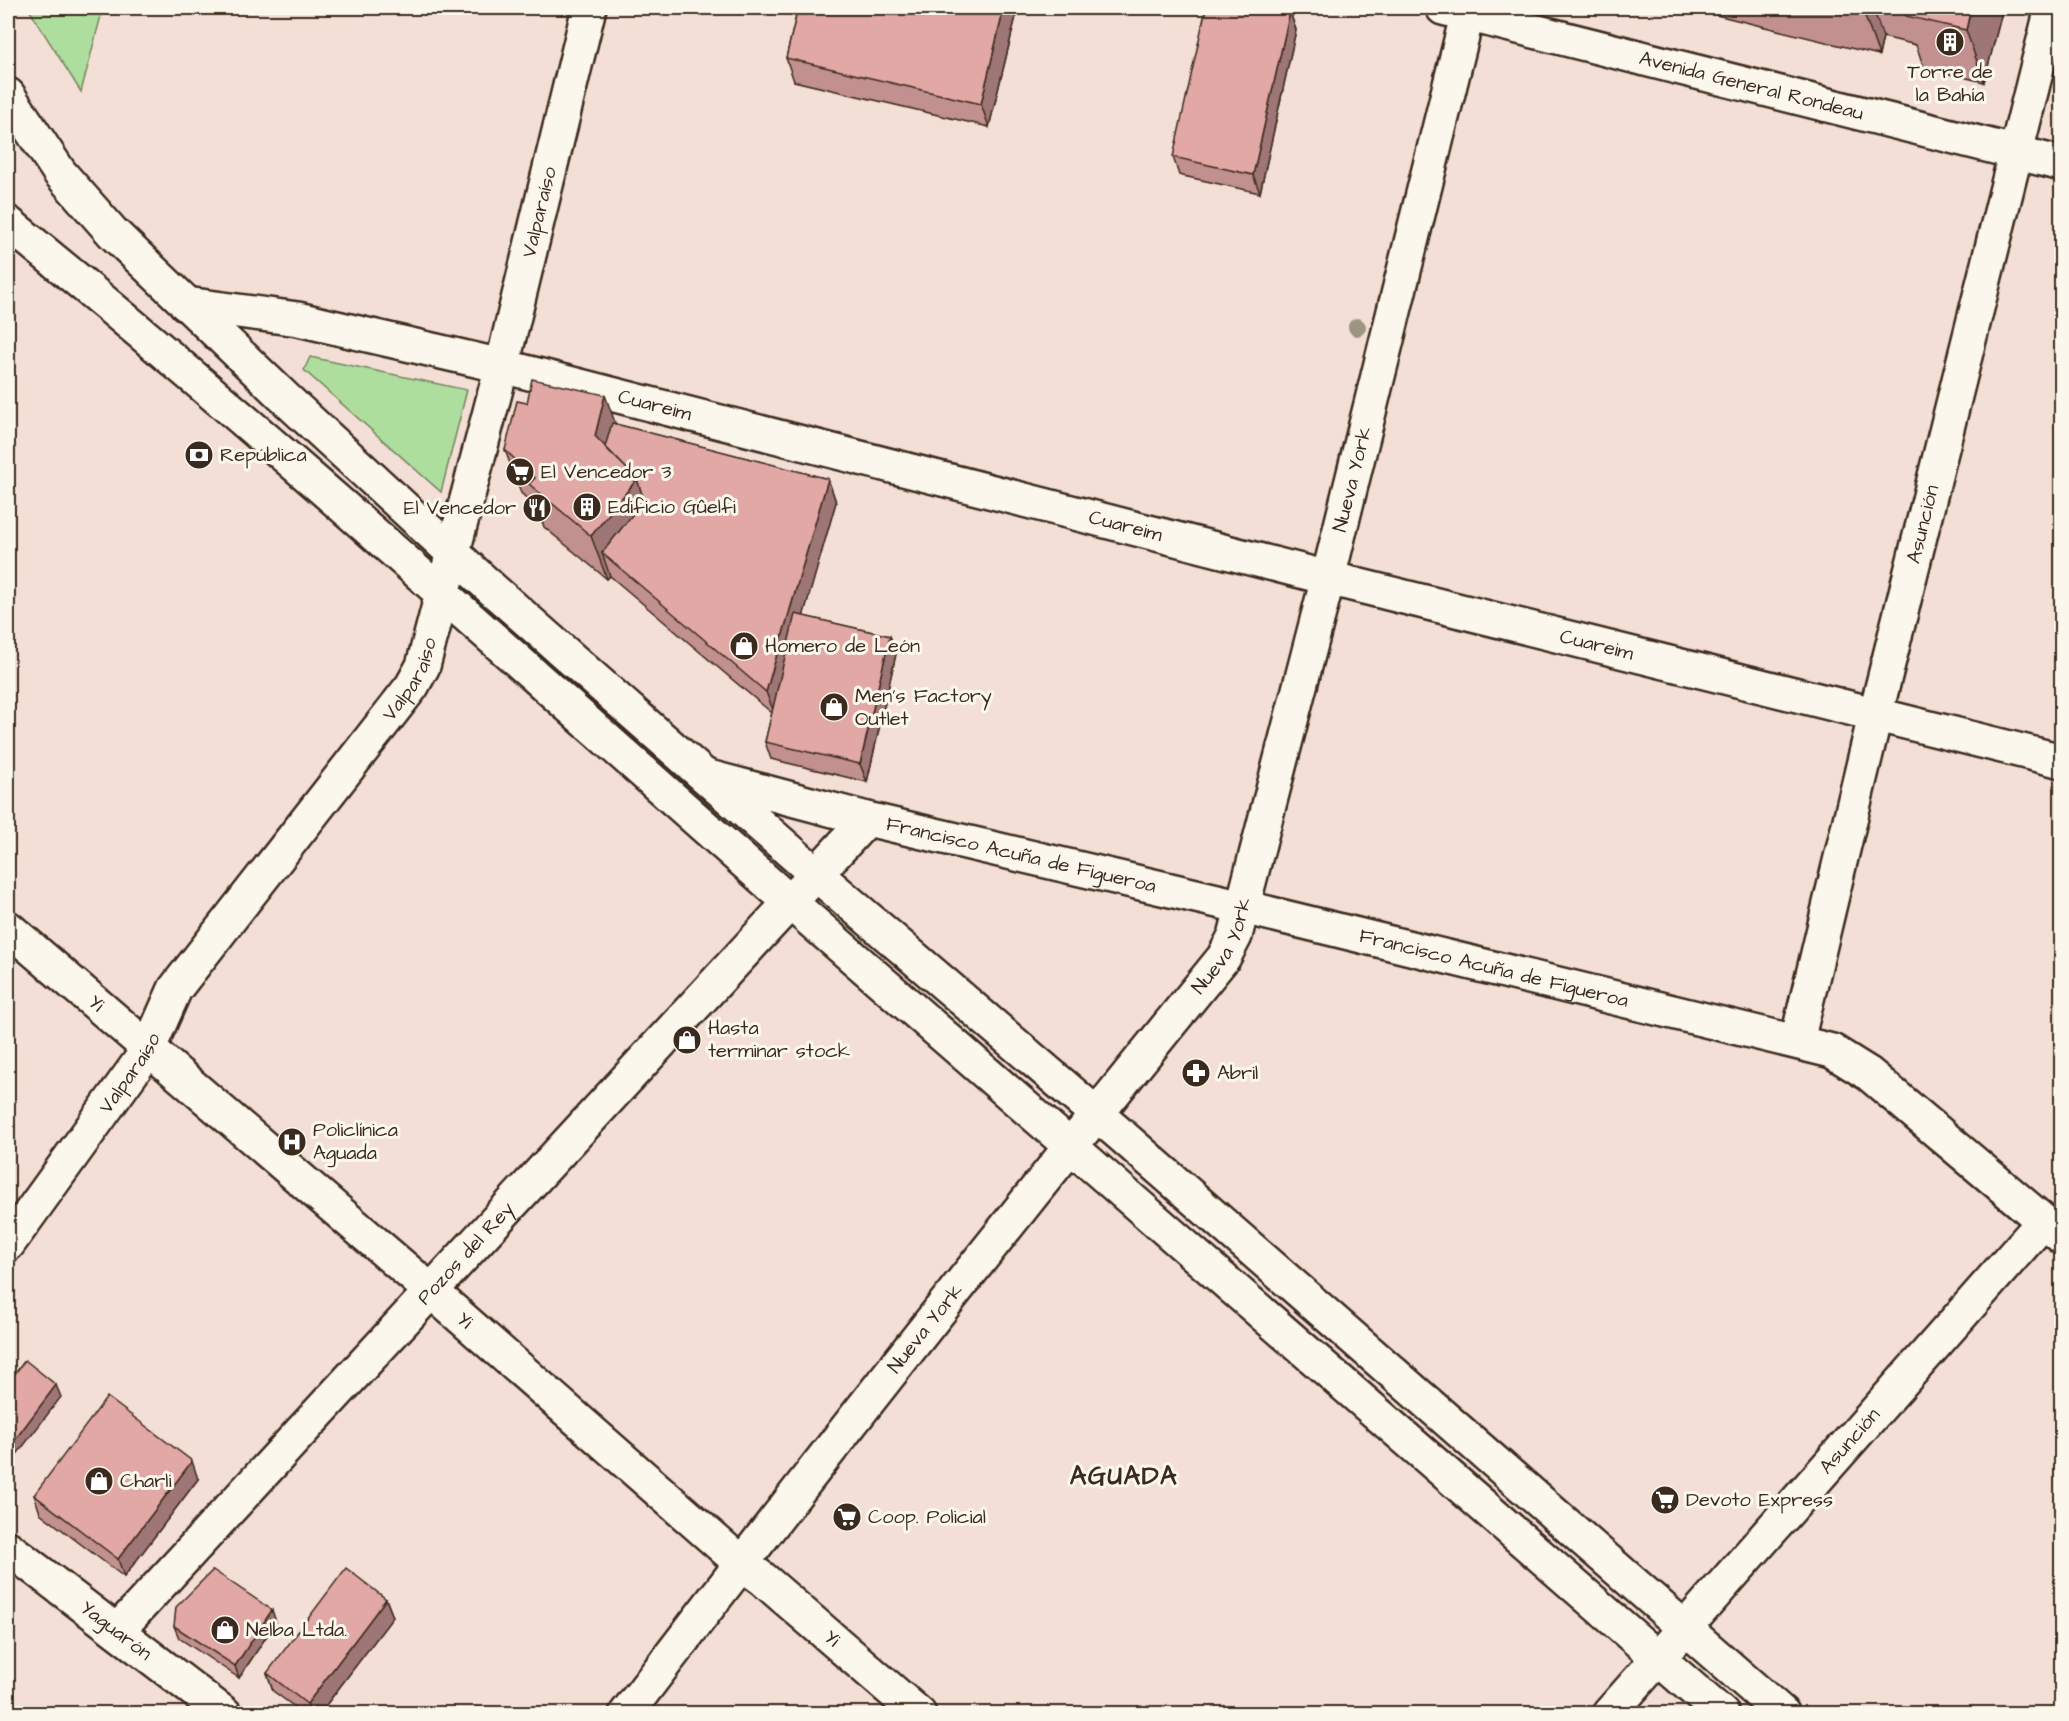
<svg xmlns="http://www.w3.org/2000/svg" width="2069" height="1721" viewBox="0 0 2069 1721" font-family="'Architects Daughter',sans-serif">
	<rect width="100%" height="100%" fill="#f4dfd7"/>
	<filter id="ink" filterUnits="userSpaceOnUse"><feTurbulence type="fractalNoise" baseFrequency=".0167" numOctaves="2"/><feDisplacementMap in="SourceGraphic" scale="12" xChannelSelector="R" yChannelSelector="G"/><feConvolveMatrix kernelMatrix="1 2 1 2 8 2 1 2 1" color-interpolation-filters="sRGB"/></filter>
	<g filter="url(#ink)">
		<path fill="#aede9e" stroke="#74845e" stroke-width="1.5" d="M28 8H103L81 92Z
			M310 357 467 390 441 492 304 370Z"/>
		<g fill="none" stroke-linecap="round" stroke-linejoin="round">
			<g stroke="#3b2a1e" stroke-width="38">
				<g id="street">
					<path id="s1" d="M186 304 298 319 502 366 1328 578 2062 761"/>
					<path id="s2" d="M705 776 867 819 1243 907 1832 1051 1869 1074 2062 1237"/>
					<path id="s3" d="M8 928 431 1291 741 1563 763 1579 919 1714"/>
					<path id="s4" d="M1797 1041 1875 716 2052 8"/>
					<path id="s5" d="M8 1244 148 1050 175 989 412 686 423 666 502 366 589 8"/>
					<path id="s6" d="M117 1631 867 819"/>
					<path id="s7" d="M626 1714C821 1458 1021 1206 1224 957L1235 936 1328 578 1469 8"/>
					<path id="s8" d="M1609 1714 2043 1222"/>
				</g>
			</g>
			<g stroke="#3b2a1e" stroke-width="38">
				<g id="secondary">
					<path id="s9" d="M1443 8 2062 164"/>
					<path d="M8 95 60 173 113 233 287 400 492 589 816 874 1121 1135 1783 1714"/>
					<path d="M8 223C277 441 532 675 792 904 1102 1174 1412 1443 1722 1714"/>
					<path id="s10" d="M8 1548 225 1714"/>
				</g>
			</g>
			<use href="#street" stroke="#fbf7ec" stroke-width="33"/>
			<use href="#secondary" stroke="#fbf7ec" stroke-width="33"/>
		</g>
		<circle fill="#9e9483" cx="1357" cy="327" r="9"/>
		<path fill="#c2908e" stroke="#3b2a1e" stroke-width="1.5" d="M798 8H1018L989 127 794 81 786 58Z
			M1688 8H2003L1984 82 1924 68 1916 45 1883 37 1879 55Z
			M1290 12 1296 30 1260 193 1179 175 1173 157Z
			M615 424 828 479 836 502 803 616 890 636 896 654 867 782 771 759 765 742 772 713 610 576 607 579 544 527 538 509 521 493 505 450Z
			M198 1479 124 1577 40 1513 34 1495Z
			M386 1599 393 1617 320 1713H303L273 1691 267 1673Z
			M276 1622 239 1678 179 1638 174 1626Z"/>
		<path fill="#9e7674" stroke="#3b2a1e" stroke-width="1.5" d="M1004 8H1018L989 127 981 104Z
			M1862 8H1873L1883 37 1879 55Z
			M1971 8H2003L1984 82 1966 30Z
			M1290 12 1296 30 1260 193 1253 175Z
			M605 395 621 439 614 468 595 436Z
			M637 479 653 523 602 553 610 576 607 579 591 536Z
			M828 479 836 502 775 715 766 692Z
			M890 636 896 654 867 782 860 764Z
			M56 1385 61 1397 8 1466V1449Z
			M192 1461 198 1479 124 1577 118 1559Z
			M386 1599 393 1617 320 1713H311L307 1704Z
			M272 1610 276 1622 239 1678 235 1666Z"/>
		<path fill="#e2a8a5" stroke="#3b2a1e" stroke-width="1.5" d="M798 8H1004L981 104 786 58Z
			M1206 8H1268L1290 12 1253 175 1173 157Z
			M1774 8H1788L1789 11Z
			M1908 8H1971L1966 30 1906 16Z
			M532 379 605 395 595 436 637 479 591 536 529 484 535 478 505 450 517 401 527 403Z
			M612 423 828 479 766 692 602 553 644 500 637 479 605 447Z
			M795 614 890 636 860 764 765 742Z
			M25 1360 56 1385 8 1449V1383Z
			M107 1397 192 1461 118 1559 34 1495Z
			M346 1568 386 1599 307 1704 267 1673Z
			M213 1570 272 1610 235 1666 174 1626 176 1607Z
			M8 1702 18 1709 15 1713H8Z"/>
	</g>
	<defs>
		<g id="building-disc" transform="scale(1.5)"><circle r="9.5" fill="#3b2a1e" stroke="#fbf7ec"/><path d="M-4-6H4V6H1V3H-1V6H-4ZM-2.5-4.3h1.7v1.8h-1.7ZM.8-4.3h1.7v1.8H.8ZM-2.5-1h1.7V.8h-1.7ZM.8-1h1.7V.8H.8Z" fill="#fff"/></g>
		<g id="bank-disc" transform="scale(1.5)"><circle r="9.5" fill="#3b2a1e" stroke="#fbf7ec"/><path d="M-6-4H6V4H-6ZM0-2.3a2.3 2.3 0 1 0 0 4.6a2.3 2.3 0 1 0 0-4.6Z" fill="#fff"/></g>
		<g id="supermarket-disc" transform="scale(1.5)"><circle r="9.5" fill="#3b2a1e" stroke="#fbf7ec"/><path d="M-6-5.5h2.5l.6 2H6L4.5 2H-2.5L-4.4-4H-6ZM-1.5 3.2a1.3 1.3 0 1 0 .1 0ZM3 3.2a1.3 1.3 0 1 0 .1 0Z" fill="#fff"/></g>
		<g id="restaurant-disc" transform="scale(1.5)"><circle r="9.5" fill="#3b2a1e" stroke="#fbf7ec"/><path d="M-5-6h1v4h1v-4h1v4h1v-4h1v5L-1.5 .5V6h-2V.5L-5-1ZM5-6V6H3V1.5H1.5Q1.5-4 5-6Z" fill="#fff"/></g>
		<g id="shop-disc" transform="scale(1.5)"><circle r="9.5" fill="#3b2a1e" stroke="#fbf7ec"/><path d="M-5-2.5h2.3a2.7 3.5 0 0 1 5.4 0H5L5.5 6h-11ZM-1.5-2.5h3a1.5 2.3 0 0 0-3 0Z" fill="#fff"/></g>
		<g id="pharmacy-disc" transform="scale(1.5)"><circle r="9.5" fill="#3b2a1e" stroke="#fbf7ec"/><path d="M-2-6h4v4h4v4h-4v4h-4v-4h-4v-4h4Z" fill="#fff"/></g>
		<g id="hospital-disc" transform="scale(1.5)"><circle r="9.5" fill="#3b2a1e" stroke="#fbf7ec"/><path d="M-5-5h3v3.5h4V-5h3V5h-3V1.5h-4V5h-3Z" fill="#fff"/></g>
	</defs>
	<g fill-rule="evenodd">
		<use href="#building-disc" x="1950" y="42"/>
		<use href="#bank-disc" x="199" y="455"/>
		<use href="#supermarket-disc" x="520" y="472"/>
		<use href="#building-disc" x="587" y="507"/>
		<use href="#restaurant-disc" x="537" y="508"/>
		<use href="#shop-disc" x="744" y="646"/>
		<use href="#shop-disc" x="834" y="707"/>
		<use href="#shop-disc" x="687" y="1040"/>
		<use href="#pharmacy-disc" x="1196" y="1073"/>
		<use href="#hospital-disc" x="292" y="1142"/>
		<use href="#shop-disc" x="99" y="1481"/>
		<use href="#supermarket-disc" x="1665" y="1500"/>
		<use href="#supermarket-disc" x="847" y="1517"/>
		<use href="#shop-disc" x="225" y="1630"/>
	</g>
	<g text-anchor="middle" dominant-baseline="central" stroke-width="6" stroke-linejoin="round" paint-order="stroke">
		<g font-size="20" fill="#3b2a1e" stroke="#fbf7ec" text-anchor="start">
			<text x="1950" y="72" text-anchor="middle">Torre de<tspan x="1950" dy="23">la Bahía</tspan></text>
			<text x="220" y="455">República</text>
			<text x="541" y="472">El Vencedor 3</text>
			<text x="608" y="507">Edificio Gûelfi</text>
			<text x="516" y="508" text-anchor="end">El Vencedor</text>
			<text x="765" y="646">Homero de León</text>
			<text x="855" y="696">Men's Factory<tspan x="855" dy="23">Outlet</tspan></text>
			<text x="708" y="1028">Hasta<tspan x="708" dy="23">terminar stock</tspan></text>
			<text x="1217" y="1073">Abril</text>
			<text x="313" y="1130">Policlínica<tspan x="313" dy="23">Aguada</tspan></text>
			<text x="120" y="1481">Charli</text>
			<text x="1686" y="1500">Devoto Express</text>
			<text x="868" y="1517">Coop. Policial</text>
			<text x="246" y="1630">Nelba Ltda.</text>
		</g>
		<g font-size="20" fill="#3b2a1e" stroke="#fbf7ec">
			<text stroke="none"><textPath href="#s9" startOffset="318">Avenida General Rondeau</textPath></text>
			<text stroke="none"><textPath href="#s5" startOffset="1182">Valparaíso</textPath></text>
			<text stroke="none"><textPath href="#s1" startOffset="480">Cuareim</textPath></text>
			<text stroke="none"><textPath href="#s7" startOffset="1460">Nueva York</textPath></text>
			<text stroke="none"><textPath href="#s4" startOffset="532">Asunción</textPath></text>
			<text stroke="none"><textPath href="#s1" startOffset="966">Cuareim</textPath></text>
			<text stroke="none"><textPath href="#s1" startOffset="1452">Cuareim</textPath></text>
			<text stroke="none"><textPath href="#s5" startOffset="696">Valparaíso</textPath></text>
			<text stroke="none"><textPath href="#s2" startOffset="326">Francisco Acuña de Figueroa</textPath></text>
			<text stroke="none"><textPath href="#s7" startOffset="974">Nueva York</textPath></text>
			<text stroke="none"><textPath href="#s2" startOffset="812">Francisco Acuña de Figueroa</textPath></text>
			<text stroke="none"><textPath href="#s3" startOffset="116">Yi</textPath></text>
			<text stroke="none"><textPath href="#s5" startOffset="210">Valparaíso</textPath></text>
			<text stroke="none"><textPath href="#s6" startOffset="514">Pozos del Rey</textPath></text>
			<text stroke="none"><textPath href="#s3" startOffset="602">Yi</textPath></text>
			<text stroke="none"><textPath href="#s7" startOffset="488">Nueva York</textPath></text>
			<text stroke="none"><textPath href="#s8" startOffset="364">Asunción</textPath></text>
			<text stroke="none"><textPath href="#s10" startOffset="136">Yaguarón</textPath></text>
			<text stroke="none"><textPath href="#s3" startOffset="1088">Yi</textPath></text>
		</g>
		<g font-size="26" font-weight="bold" letter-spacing="1.5" fill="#3b2a1e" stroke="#fbf7ec">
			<text x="1124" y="1476">AGUADA</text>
		</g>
	</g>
	<rect width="2069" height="1721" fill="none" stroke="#fbf7ec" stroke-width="30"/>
	<rect x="15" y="15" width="2039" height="1691" fill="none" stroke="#3b2a1e" stroke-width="2" filter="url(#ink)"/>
</svg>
